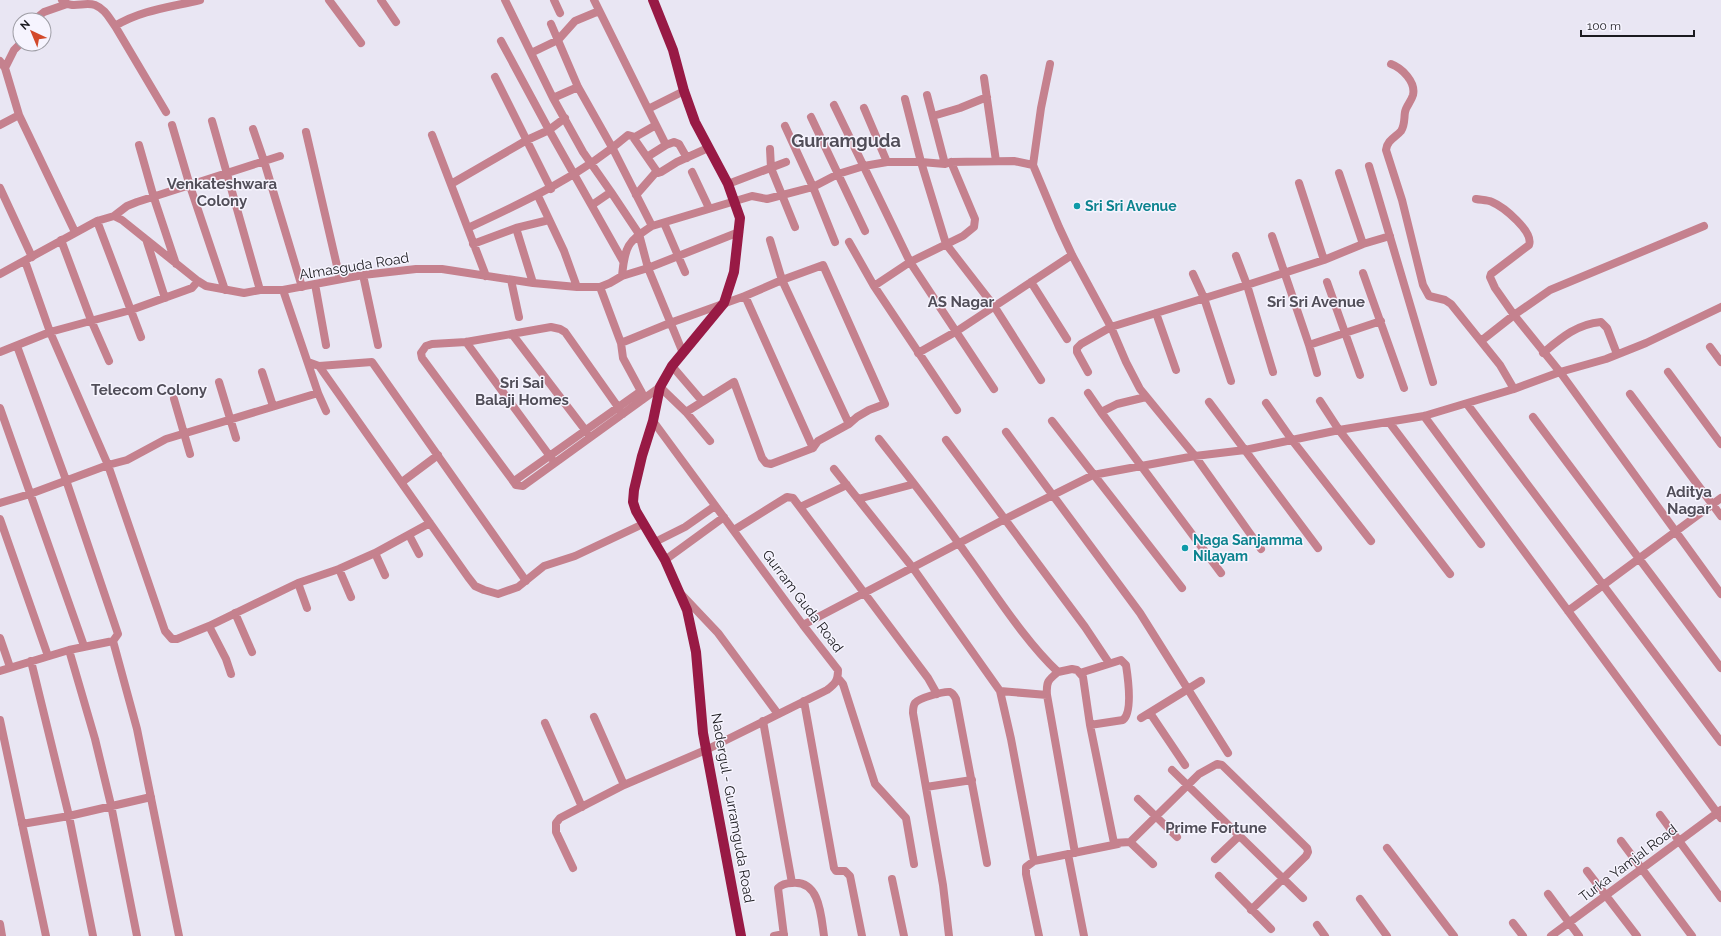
<svg xmlns="http://www.w3.org/2000/svg" width="1721" height="936" viewBox="0 0 1721 936" font-family="Raleway,sans-serif">
	<rect width="100%" height="100%" fill="#e9e6f3"/>
	<g fill="none" stroke-linecap="round" stroke-linejoin="round">
		<path stroke="#c5818e" stroke-width="8" d="M62 0C71 10 84 1 95 5 105 9 109 18 115 26 141 10 171 7 200 0
			M329 0 361 43
			M381 0 396 22
			M505 0 553 98 583 152 611 192 639 234 648 268 683 353
			M554 0 560 13
			M594 0 648 109 684 91
			M34 20 44 12 67 4
			M551 24 578 87 613 149 652 226
			M115 26 166 112
			M501 41 549 130 623 261
			M531 53 558 40 575 21 599 11
			M0 61 5 68 19 115 75 232
			M1050 64 1041 108 1033 165 1059 227 1072 255 1111 327 1126 362 1140 389 1195 456 1261 549
			M1391 64C1402 68 1416 82 1413 95 1411 102 1406 106 1405 112 1404 118 1405 125 1401 131 1396 137 1387 140 1386 150L1402 200 1423 285 1429 296 1445 300 1451 304 1500 365 1514 389
			M5 68 14 50 20 44
			M495 77 551 189
			M984 78 996 161
			M927 95 945 164
			M553 98 578 87
			M905 99 921 162 946 244 994 306 1041 380
			M834 105 910 262 994 389
			M864 108 887 162
			M648 109 666 145
			M933 116 960 108 987 97
			M811 117 865 231
			M212 121 260 290
			M0 125 19 115
			M172 125 190 186 225 290
			M785 126 813 187 835 242
			M253 129 264 161 302 287
			M306 132 340 279
			M432 135 486 276
			M633 137 658 173 661 172 677 162 708 148
			M139 145 154 198 176 264
			M770 149 771 168 795 227
			M647 157 666 145 674 142 679 144 687 158
			M1369 166 1433 382
			M692 172 709 208
			M1339 173 1363 244
			M1299 183 1324 260
			M451 184 527 140 549 130 565 118
			M728 184 786 162
			M0 188 32 257
			M636 195 657 171
			M538 196 564 251 577 287
			M1476 199C1481 200 1488 200 1492 202 1504 207 1534 232 1529 245L1491 274 1490 277 1495 288 1514 315 1560 372 1721 594
			M592 205 611 192
			M114 216 127 206 137 202 280 156
			M97 221 141 337
			M664 223 685 272
			M468 228C524 202 581 176 628 135L635 137 656 125
			M516 228 533 283
			M1272 236 1309 345 1317 373
			M61 240 91 320 109 361
			M770 240 782 280 849 424
			M147 242 165 298
			M849 242 874 286 957 410
			M473 244 516 228 549 220
			M1236 256 1247 285 1273 372
			M25 261 50 332 108 465 165 631 172 639H177L209 626 298 583 339 569 375 553 430 523
			M1363 273 1404 388
			M0 274 97 221 114 216 122 220 198 281 206 286 244 293 260 290H283L363 275 416 269H442L533 283 577 287H600L610 283 622 276C625 246 627 242 652 226L752 196 767 199 771 198 813 187 838 174 864 166 887 162H921L945 164 951 162 1014 161 1033 165
			M1193 274 1204 298 1231 381
			M363 275 378 345
			M622 276 648 268 739 232
			M511 280 519 317
			M1031 282 1067 339
			M1327 282 1360 375
			M315 284 326 345
			M874 286 910 262 963 236 974 227 975 219 951 162
			M600 287 621 343 623 358 643 395
			M283 290 318 393 326 411
			M745 296 813 448
			M1156 313 1176 370
			M512 334 589 435
			M1481 341 1514 315 1550 290 1704 226
			M466 342 552 459
			M621 343 670 323 745 296 782 280 823 265 885 404 869 410 857 417 849 424 818 441 813 448 771 464 766 463 762 458 734 382 686 412
			M1309 345 1381 321
			M1710 347 1721 362
			M0 352 50 332 131 310 192 288 198 281
			M918 353 957 331 1072 255
			M1543 353C1561 338 1577 324 1601 322L1607 328 1617 354
			M308 362 319 366 468 577 475 586 484 590 498 594 518 587 544 566 575 556 643 524
			M319 366 372 362 526 581
			M672 366 702 401
			M262 372 273 406
			M1088 372 1077 352V348L1081 344 1111 327 1247 285 1324 260 1363 244 1390 236
			M1668 372 1721 444
			M219 382 236 438
			M1088 393 1101 412
			M1630 394 1721 516
			M1146 397 1117 404 1101 412 1221 573
			M174 399 190 454
			M1320 401 1339 430 1450 574
			M1209 402 1318 548
			M1266 403 1292 440 1371 541
			M1467 404 1721 742
			M0 408 84 646
			M623 414 565 332 560 329 551 327 466 342 432 344 426 346 421 353 422 358 516 485 523 486 660 387 686 412 710 441
			M1424 416 1721 818
			M1533 417 1721 668
			M1052 421 1182 588
			M1389 422 1481 544
			M1006 432 1140 613 1228 753
			M879 439C909 477 939 515 967 555 995 593 1024 640 1058 672L1072 669 1077 670 1083 677 1090 725 1114 843 1130 842 1199 774 1217 764 1222 765 1307 848 1308 852 1306 856 1251 910
			M946 440 1085 627 1109 663
			M834 469 913 568 1000 691 1011 739 1034 861
			M402 482 438 455
			M516 485 517 479 641 391
			M858 499 914 484
			M0 503 30 494 108 465 127 460 166 439 318 393
			M800 507 847 485
			M0 519 48 656
			M734 530 787 497 793 498 928 678 937 694
			M409 535 419 554
			M655 542 685 527 715 506
			M375 553 385 575
			M665 560 724 517
			M339 569 351 597
			M298 583 307 608
			M682 595 718 633 778 714
			M1568 611 1721 498
			M235 613 252 652
			M803 625 1005 519 1093 475 1195 456 1245 450 1339 430 1424 416 1514 389 1560 372 1606 359 1646 343 1721 307
			M209 626 226 659 231 674
			M0 638 10 667
			M113 641 137 729 179 936
			M69 650 95 739 111 805 137 936
			M31 661 69 816 93 936
			M0 671 69 650 113 641 118 634 66 480 17 346
			M1058 672C1048 680 1046 682 1047 695L1075 853
			M1080 673 1121 660 1126 665C1128 678 1133 712 1123 720L1090 725
			M838 678 843 684 875 784 906 818 914 864
			M1000 691 1047 695
			M804 701 834 868 836 871H845L850 876 862 936
			M1150 713 1185 765
			M594 717 624 785
			M1141 718 1201 681
			M0 720 46 936
			M763 721 792 883
			M545 723 582 807
			M1172 770 1303 898
			M926 787 972 780
			M1138 799 1177 837
			M1660 815 1721 898
			M22 824 69 816 151 797
			M1621 841 1692 936
			M1130 842 1153 864
			M1387 848 1454 936
			M1068 854 1084 936
			M1215 859 1239 836
			M573 868 556 832V823L560 818 624 785 708 749 827 690C835 684 838 681 838 670L803 625 653 421
			M1587 871 1637 936
			M1219 876 1271 929
			M892 879 904 936
			M1548 894 1579 936
			M1360 899 1387 936
			M1513 923 1523 936
			M0 924 2 936
			M1317 925 1325 936
			M774 936 784 934
			M784 936 778 888C782 884 786 883 792 883 820 880 821 916 824 936
			M949 936 943 885 913 713C913 710 913 706 915 703 919 698 944 691 950 692 953 693 955 697 956 699L987 863
			M1039 936 1026 874V867L1034 861 1118 844
			M1551 936 1721 810"/>
		<path stroke="#981a45" stroke-width="10" d="M653 0 673 50 684 91 695 122 728 184 740 218 734 272 724 303 672 366 660 387 653 421 642 456 634 490 633 502 636 511 665 560 687 610 696 652 703 733 741 936"/>
	</g>
	<g fill="#0f9aa8" stroke="#f6f4fe" stroke-width="1.5">
		<circle cx="1077" cy="206" r="4"/>
		<circle cx="1185" cy="548" r="4"/>
	</g>
	<g text-anchor="middle" dominant-baseline="central" stroke-width="3" stroke-linejoin="round" paint-order="stroke">
		<g font-size="14" font-weight="bold" fill="#0d838f" stroke="#f6f4fe" text-anchor="start">
			<text x="1085" y="206">Sri Sri Avenue</text>
			<text x="1193" y="540">Naga Sanjamma<tspan x="1193" dy="16">Nilayam</tspan></text>
		</g>
		<g font-size="14" fill="#1b1a1f" stroke="#f6f4fe">
			<text transform="translate(354 266) rotate(-9)">Almasguda Road</text>
			<text transform="translate(803 601) rotate(53)">Gurram Guda Road</text>
			<text transform="translate(733 808) rotate(80)">Nadergul - Gurramguda Road</text>
			<text transform="translate(1628 863) rotate(-37)">Turka Yamjal Road</text>
		</g>
		<g font-size="15" font-weight="bold" fill="#514e59" stroke="#f6f4fe">
			<text x="222" y="184">Venkateshwara<tspan x="222" dy="17">Colony</tspan></text>
			<text x="961" y="302">AS Nagar</text>
			<text x="1316" y="302">Sri Sri Avenue</text>
			<text x="522" y="383">Sri Sai<tspan x="522" dy="17">Balaji Homes</tspan></text>
			<text x="149" y="390">Telecom Colony</text>
			<text x="1689" y="492">Aditya<tspan x="1689" dy="17">Nagar</tspan></text>
			<text x="1216" y="828">Prime Fortune</text>
		</g>
		<g font-size="18" font-weight="bold" fill="#514e59" stroke="#f6f4fe">
			<text x="846" y="140">Gurramguda</text>
		</g>
	</g>
	<g transform="translate(32 32) rotate(316)"><circle r="19" fill="#f6f4fe" stroke="#9e9da5"/>
	<path d="M0-3L7 15L0 10L-7 15Z" fill="#d3492a"/>
	<text y="-6" font-size="11" font-weight="bold" text-anchor="middle" fill="#1b1a1f">N</text>
	</g>
	<path d="M1581 30v6h113v-6" fill="none" stroke="#1b1a1f" stroke-width="2"/>
	<text x="1587" y="30" font-size="12" fill="#1b1a1f" stroke="#f6f4fe" stroke-width="3" paint-order="stroke">100 m</text>
</svg>
